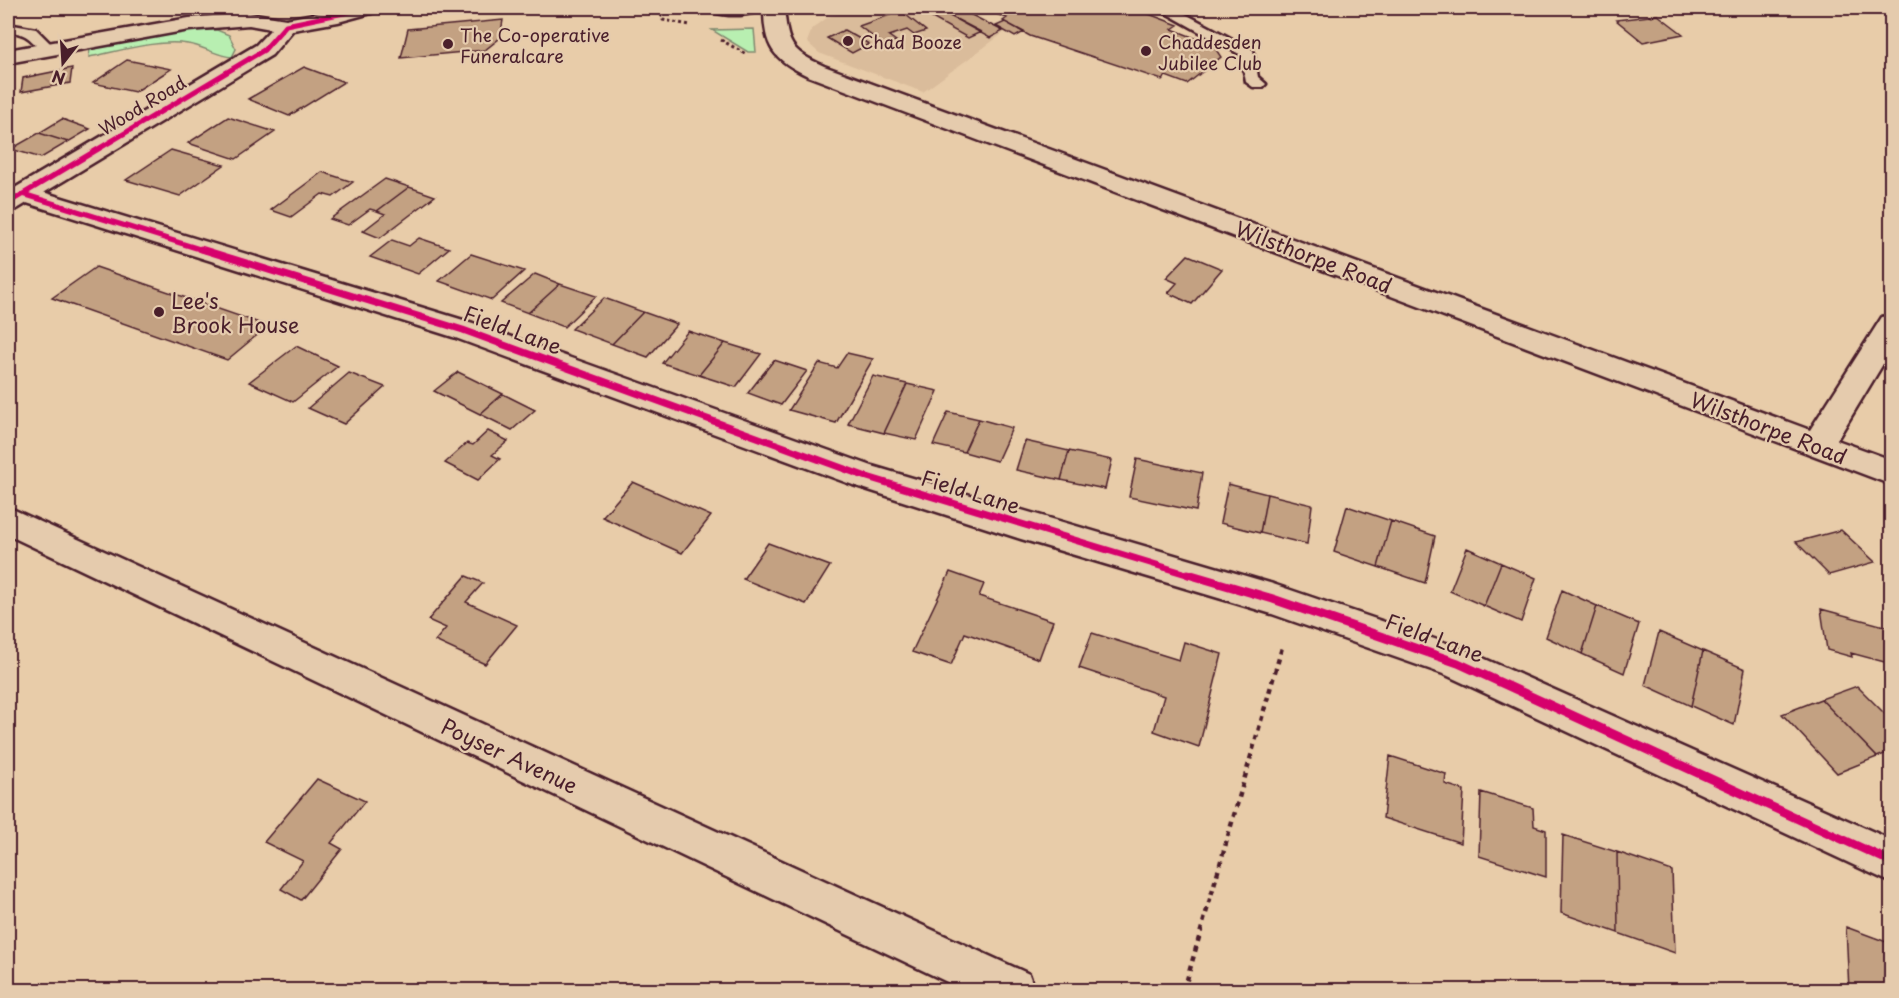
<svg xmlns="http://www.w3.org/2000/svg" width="1899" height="998" viewBox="0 0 1899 998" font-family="'Playpen Sans',sans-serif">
	<rect width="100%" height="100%" fill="#e8cca9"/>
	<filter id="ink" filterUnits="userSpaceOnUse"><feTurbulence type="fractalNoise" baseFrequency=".0167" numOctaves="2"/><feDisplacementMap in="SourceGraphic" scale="12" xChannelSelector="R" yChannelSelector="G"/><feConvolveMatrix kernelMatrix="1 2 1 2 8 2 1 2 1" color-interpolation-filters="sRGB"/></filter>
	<g filter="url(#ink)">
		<path fill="#dabc9b" d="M858 8H958L1005 32 923 92 819 53 807 42 812 29 828 17Z"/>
		<path fill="#b8efb1" stroke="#81876e" stroke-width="1.5" d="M754 29 756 52H748L712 30Z
			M198 30H217L229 35 236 49 232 57C217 56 203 46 188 44 158 39 119 51 89 57L90 48Z"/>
		<path fill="#c3a182" stroke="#4a1f2b" stroke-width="1.5" d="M914 8H935L981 32 968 38Z
			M935 8H958L1003 31 990 38Z
			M980 8H1055L1064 11 1093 13 1099 9 1133 8 1178 25 1172 29 1213 45 1221 57 1187 84 1166 76 1162 80 1030 36 1003 21 1007 18Z
			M901 11 926 31 914 35 907 30 889 36 896 41 884 45 859 26Z
			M1658 15 1683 34 1643 42 1616 20Z
			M503 20 500 38 485 50 401 58 408 29Z
			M1005 22 1024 32 1015 37 996 26Z
			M844 30 869 44 852 53 827 38Z
			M127 60 171 69 135 92 93 83Z
			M304 67 344 82 289 116 248 99Z
			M72 68 70 83 21 92 23 78Z
			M228 117 275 132 236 159 188 143Z
			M62 119 90 129 68 142 39 133Z
			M39 133 68 142 41 158 11 149Z
			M171 150 224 165 180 196 126 180Z
			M322 172 353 182 333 197 322 194 291 217 271 210Z
			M385 179 409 187 377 211 370 209 348 225 330 219Z
			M409 187 435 196 380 238 363 231 385 214 377 211Z
			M419 238 449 248 418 274 370 257 392 240 409 246Z
			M471 254 524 271 492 300 439 281Z
			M1188 255 1222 269 1192 304 1168 293 1177 283 1166 278Z
			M96 267 268 326 227 360 52 298Z
			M535 274 560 284 528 313 501 303Z
			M560 284 596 296 564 327 528 313Z
			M604 298 643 312 612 344 572 329Z
			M643 312 677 324 648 357 612 344Z
			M688 331 725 343 699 375 662 363Z
			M725 343 761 354 736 387 699 375Z
			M296 346 338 366 293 402 249 382Z
			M847 353 873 359 836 423 789 410 819 363 837 368Z
			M774 360 807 371 781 405 748 393Z
			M458 372 503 394 480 414 434 391Z
			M349 373 385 387 344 424 308 408Z
			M873 376 907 384 884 433 848 424Z
			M907 384 938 391 916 440 884 433Z
			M503 394 535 410 512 430 480 414Z
			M948 412 979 419 964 452 933 445Z
			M979 419 1012 428 997 461 964 452Z
			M488 431 508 441 492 455 500 459 478 480 445 463 467 443 473 445Z
			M1025 441 1069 451 1061 480 1016 470Z
			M1069 451 1112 460 1105 489 1061 480Z
			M1137 459 1202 473 1196 511 1129 497Z
			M633 482 711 516 682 553 602 517Z
			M1228 484 1267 494 1260 533 1220 523Z
			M1267 494 1312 505 1307 544 1260 533Z
			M1347 506 1391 521 1378 567 1334 552Z
			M1391 521 1435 536 1425 583 1378 567Z
			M1841 530 1875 562 1829 575 1796 542Z
			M768 543 830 566 806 604 743 579Z
			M1467 548 1501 563 1484 606 1450 591Z
			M1501 563 1536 578 1521 622 1484 606Z
			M950 572 984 584 979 596 1053 621 1039 659 965 633 951 665 912 652Z
			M466 576 483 583 466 602 517 625 485 664 435 641 446 628 428 620Z
			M1562 590 1597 606 1582 654 1546 637Z
			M1597 606 1639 624 1624 673 1582 654Z
			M1821 609 1892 628V664L1851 653 1852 657 1827 650Z
			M1659 632 1703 651 1691 706 1645 685Z
			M1092 633 1179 660 1184 642 1222 654 1199 747 1154 731 1164 696 1079 668Z
			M1703 651 1745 669 1734 725 1691 706Z
			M1857 686 1892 721V751L1877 757 1821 699Z
			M1821 699 1877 757 1837 773 1782 714Z
			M1390 756 1446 774 1445 784 1464 790 1461 843 1383 818Z
			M317 779 365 801 331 843 342 849 301 900 281 889 303 861 264 842Z
			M1481 792 1533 808 1534 826 1546 830V877L1479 856Z
			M1563 835 1617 852 1618 933 1561 913Z
			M1617 852 1672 871 1675 953 1618 933Z
			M1846 927 1892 944V990H1849Z"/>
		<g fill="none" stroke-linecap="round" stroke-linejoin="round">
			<g stroke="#4a1f2b" stroke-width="5">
				<path id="lane" d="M1157 8H1174L1253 50 1258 77 1266 84 1263 87H1253L1246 82 1241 55Z
					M8 24 36 29 55 48 48 52C31 48 35 33 8 32Z"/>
			</g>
			<g stroke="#4a1f2b" stroke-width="5">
				<path id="street" d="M764 8H784C788 44 789 50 824 66L1810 430 1882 317 1892 314V349L1837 440 1892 460V485L808 76C773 59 764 47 764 8Z
					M23 186 473 323 872 466 1273 584 1458 647 1892 840V883L1446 675 1272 614 1021 539 853 485 453 337 14 199 10 194 14 189Z
					M8 507 1029 974 1035 990H964L8 535Z"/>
			</g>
			<g stroke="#4a1f2b" stroke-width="5">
				<path id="secondary" d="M346 8H378L375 12 338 22 293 30 272 55 17 209 8 211V192L256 45 271 29 249 25 189 30 8 63V50L189 18 249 13 286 19Z
					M710 8H759L756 12C743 16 726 16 713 12Z"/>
			</g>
			<path stroke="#4a1f2b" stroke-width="3" stroke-dasharray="3 3" stroke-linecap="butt" d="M659 8 663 20 690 25
				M721 40 746 54"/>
			<path stroke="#4a1f2b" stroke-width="4.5" stroke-dasharray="5 5" stroke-linecap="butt" d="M1184 990 1283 644"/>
			<use href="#lane" fill="#e5cbad" fill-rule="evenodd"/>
			<use href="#street" fill="#e5cbad" fill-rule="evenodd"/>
			<use href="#secondary" fill="#e5cbad" fill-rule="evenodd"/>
			<g stroke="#e5cbad" stroke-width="8">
				<path id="cycleway-far2" d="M23 194 206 251
					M8 203 264 50 286 25 368 8"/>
			</g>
			<g stroke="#e5cbad" stroke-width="10">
				<path id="cycleway-far1" d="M201 249 463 330 864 476 1193 576"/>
			</g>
			<g stroke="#e5cbad" stroke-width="13">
				<path id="cycleway" d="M1188 574 1273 599 1458 663 1892 862"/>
			</g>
			<use href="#cycleway-far2" stroke="#d6006c" stroke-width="5"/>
			<use href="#cycleway-far1" stroke="#d6006c" stroke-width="7"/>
			<use href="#cycleway" stroke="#d6006c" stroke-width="9"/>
		</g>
	</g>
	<g fill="#4a1f2b" stroke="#e5cbad" stroke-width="2">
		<circle cx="848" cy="41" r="6"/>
		<circle cx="448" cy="44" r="6"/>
		<circle cx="1146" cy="51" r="6"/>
		<circle cx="159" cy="312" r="6"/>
	</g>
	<g text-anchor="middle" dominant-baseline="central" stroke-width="4.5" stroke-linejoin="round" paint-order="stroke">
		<g font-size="18" fill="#4a1f2b" stroke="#e5cbad" text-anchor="start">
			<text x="460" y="34">The Co-operative<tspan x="460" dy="21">Funeralcare</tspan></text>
			<text x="860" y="41">Chad Booze</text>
			<text x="1158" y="41">Chaddesden<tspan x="1158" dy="21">Jubilee Club</tspan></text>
		</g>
		<g font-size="18" fill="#4a1f2b" stroke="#e5cbad">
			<text transform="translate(142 105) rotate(-31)">Wood Road</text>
		</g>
		<g font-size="21" fill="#4a1f2b" stroke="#e5cbad">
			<text transform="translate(1314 256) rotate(21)">Wilsthorpe Road</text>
			<text transform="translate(513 329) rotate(20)">Field Lane</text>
			<text transform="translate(1769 427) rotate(21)">Wilsthorpe Road</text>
			<text transform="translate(971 491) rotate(17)">Field Lane</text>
			<text transform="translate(1435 637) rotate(20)">Field Lane</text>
			<text transform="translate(510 755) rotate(25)">Poyser Avenue</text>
		</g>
		<g font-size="21" fill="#4a1f2b" stroke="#e5cbad" text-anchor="start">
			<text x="171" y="300">Lee's<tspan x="171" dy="24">Brook House</tspan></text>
		</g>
	</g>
	<rect width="1899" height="998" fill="none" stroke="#e5cbad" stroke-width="30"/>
	<rect x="15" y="15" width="1869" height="968" fill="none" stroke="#4a1f2b" stroke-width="2" filter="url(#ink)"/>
	<g transform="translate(63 63) rotate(197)" stroke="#e5cbad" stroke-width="4.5" paint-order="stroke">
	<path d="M0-4.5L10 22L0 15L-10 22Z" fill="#4a1f2b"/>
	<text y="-9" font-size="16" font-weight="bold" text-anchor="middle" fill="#4a1f2b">N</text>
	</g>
</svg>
